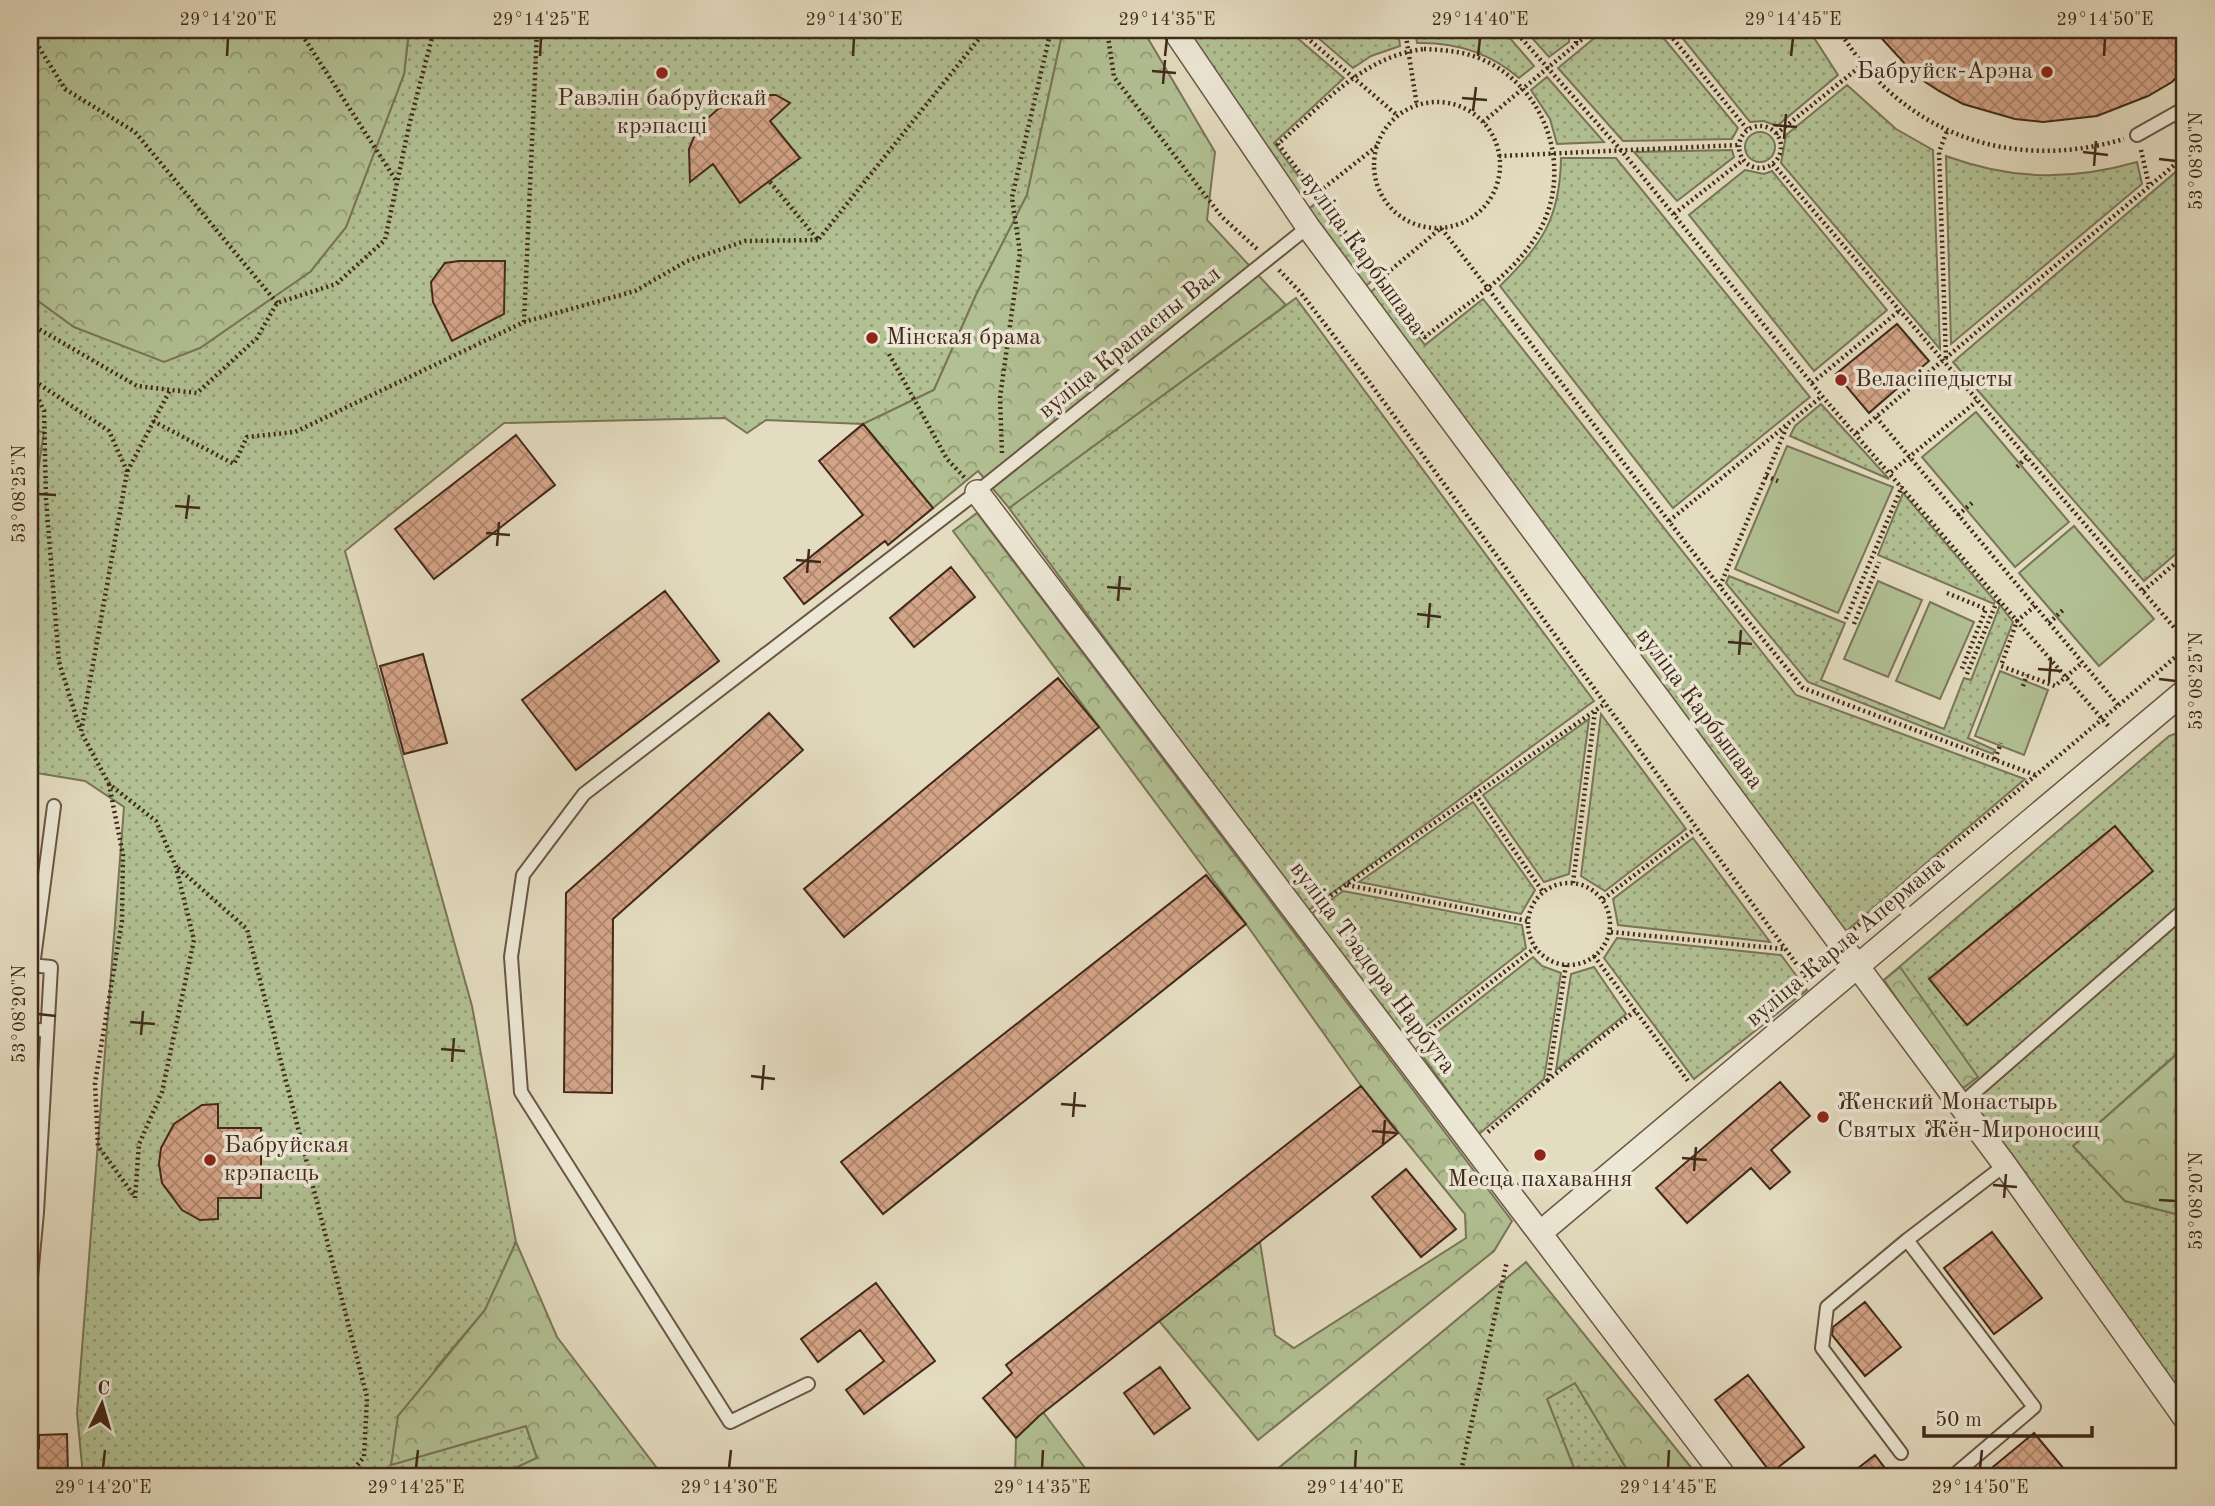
<svg xmlns="http://www.w3.org/2000/svg" width="2215" height="1506" viewBox="0 0 2215 1506" font-family="'Old Standard TT',serif">
	<defs>
		<pattern id="grass-dots" width="8" height="8" patternUnits="userSpaceOnUse" patternTransform="scale(1.75)"><rect width="8" height="8" fill="#b2c194"/><path d="M2 2h.1M6 6h.1" fill="none" stroke="#929d78" stroke-width="1.8" stroke-linecap="round"/></pattern>
		<pattern id="forest-crowns" width="20" height="18" patternUnits="userSpaceOnUse" patternTransform="scale(1.75)"><rect width="20" height="18" fill="#b2c194"/><path d="M2 6a3 3 0 1 1 6 0M12 15a3 3 0 1 1 6 0" fill="none" stroke="#929d78"/></pattern>
		<pattern id="building-cross-hatch" width="8" height="8" patternUnits="userSpaceOnUse" patternTransform="scale(1.75)"><rect width="8" height="8" fill="#d4a488"/><path d="M0 0l8 8M0 8l8-8" fill="none" stroke="#ae866e"/></pattern>
	</defs>
	<rect width="100%" height="100%" fill="#e4dcc0"/>
	<filter id="stains"><feTurbulence type="fractalNoise" baseFrequency=".00286" numOctaves="4"/><feColorMatrix values="0 0 0 0 .2 0 0 0 0 .09 0 0 0 0 .02 0 0 0 .5 -.17"/></filter>
	<radialGradient id="worn" r=".72"><stop offset=".6" stop-color="#630" stop-opacity="0"/><stop offset="1" stop-color="#630" stop-opacity=".3"/></radialGradient>
	<path fill="url(#grass-dots)" stroke="#7a7558" stroke-width="2" d="M409 30H1063L1027 195 976 295 934 390 863 424 766 420 747 433 725 418 504 423 345 551 472 1006 516 1242 485 1310 436 1368 391 1464 526 1426 537 1458 498 1476H83L77 1413 124 807 85 781 30 772V295L74 327 310 272 346 227 404 74Z
		M1183 30H1288L1344 78 1274 143 1310 192 1299 201Z
		M1309 30H1398L1400 46 1371 56 1353 68Z
		M1415 30H1503L1534 66 1519 78C1489 52 1456 42 1417 43Z
		M1525 30H1569V42L1549 57Z
		M1604 30H1657L1738 128 1732 139 1623 141 1558 68Z
		M1676 30H1809L1838 75 1777 126 1764 121 1750 122Z
		M1547 77 1604 142 1557 144 1550 119 1531 90Z
		M1847 85 1896 129 1933 150 1940 349 1781 163 1786 135Z
		M1745 147a15 15 0 1 1 30 0a15 15 0 1 1-30 0Z
		M1732 150 1734 157 1677 201 1634 152Z
		M1946 156C2011 180 2070 181 2137 162L2142 184 1951 344Z
		M1561 158H1616L1810 397 1673 508 1500 286C1542 244 1560 219 1561 158Z
		M2185 164V546L2144 581 1953 362Z
		M1745 170 1764 174 1772 171 1887 310 1814 371 1689 215Z
		M1316 203 1374 279 1361 290 1306 211Z
		M1379 285 1425 345 1483 299 1796 695 2025 779 1844 933 1366 296Z
		M1296 298 1594 701 1306 912 1009 508Z
		M1821 404 1889 479 1790 436 1795 426Z
		M1903 493 1995 601 1994 604 1878 555Z
		M1729 576 1845 623 1821 680 1944 729 1964 678 1971 680 2000 605 2013 622 1968 738 1995 750 1993 754 1808 682 1726 583Z
		M1601 714 1686 829 1605 891 1581 876Z
		M1589 719 1569 874 1544 882 1483 795Z
		M2185 730V742L2177 749 2185 759 2183 1048 2073 1146 2125 1201 2176 1214 2185 1401 1884 980 2169 736Z
		M1473 802 1535 890 1521 914 1359 882Z
		M1693 838 1770 942 1618 925 1613 899Z
		M1343 891 1522 925 1526 948 1408 1040 1311 914Z
		M1617 938 1781 955 1807 990 1694 1079 1604 958Z
		M1533 957 1542 966 1561 973 1544 1079 1479 1134 1417 1048Z
		M1594 967 1626 1014 1556 1070 1571 974Z
		M1575 1383 1631 1476H1577L1547 1399Z"/>
	<path fill="url(#forest-crowns)" stroke="#7a7558" stroke-width="2" d="M30 30H409L404 74 346 227 310 272 200 348 164 362 74 327 30 295Z
		M1063 30H1143L1215 152 1207 220 1286 305 1009 508 978 471 933 508 863 424 934 390 976 295 1027 195Z
		M30 431 44 432 30 523Z
		M977 513 1512 1221 1494 1251 1258 1440 1159 1321 1260 1242 1275 1335 1294 1348 1466 1238 1465 1214 1361 1086 1246 924 953 531Z
		M1900 967 1978 1077 1960 1090 1884 980Z
		M2185 1010V1369L2182 1363 2176 1214 2125 1201 2073 1146 2183 1049Z
		M516 1242 557 1337 663 1476H498L537 1458 526 1426 391 1465 398 1416 485 1310Z
		M1526 1262 1698 1476H1631L1575 1383 1547 1399 1577 1476H1269Z
		M1043 1412 1091 1476H1015L1016 1438Z"/>
	<path fill="#b2c194" stroke="#7a7558" stroke-width="2" d="M1976 412 2069 522 2015 567 1922 457Z
		M1787 446 1893 487 1838 613 1735 569Z
		M2074 526 2154 619 2099 666 2019 573Z
		M1878 581 1922 600 1888 677 1844 659Z
		M1930 602 1974 622 1940 699 1896 681Z
		M2000 671 2048 690 2024 755 1975 736Z"/>
	<path fill="url(#building-cross-hatch)" stroke="#41291b" stroke-width="2" d="M1874 30H2185V68L2172 82 2148 96 2097 116 2043 122 2015 119 1963 104 1939 91 1916 76Z
		M745 95H776L790 103 770 121 800 158 740 203 713 164 690 182 689 149 698 127 718 109Z
		M459 261H505L504 314 452 341 433 302 431 282 445 263Z
		M1897 324 1929 361 1869 413 1836 374Z
		M863 424 933 508 888 545 885 541 804 604 784 578 863 515 819 461Z
		M516 435 555 485 434 579 395 529Z
		M951 567 975 597 914 647 890 618Z
		M665 591 719 661 576 770 522 700Z
		M423 654 447 743 404 754 380 666Z
		M1058 678 1099 727 844 937 804 889Z
		M769 713 803 750 613 919 612 1093 564 1092 566 893Z
		M2115 826 2153 871 1967 1025 1929 979Z
		M1206 875 1246 924 883 1214 841 1162Z
		M1780 1082 1810 1116 1771 1150 1790 1172 1770 1189 1751 1168 1687 1223 1656 1188Z
		M1361 1086 1398 1133 1039 1416 1016 1438 983 1398 1012 1373 1006 1365Z
		M218 1104V1128H261V1198H218V1219L200 1220 182 1210 162 1183 159 1164 161 1148 174 1124 202 1105Z
		M1406 1169 1456 1229 1421 1257 1372 1197Z
		M1992 1232 2042 1298 1994 1334 1944 1268Z
		M876 1283 935 1361 864 1414 846 1390 884 1361 860 1330 818 1362 801 1339Z
		M1865 1302 1901 1347 1865 1376 1832 1335 1833 1327Z
		M1160 1367 1190 1408 1154 1434 1124 1393Z
		M1748 1375 1804 1447 1771 1473 1715 1400Z
		M2034 1433 2070 1476H1982Z
		M67 1434 68 1476H30V1448H39V1435Z
		M1875 1455 1891 1476H1848Z"/>
	<g fill="none" stroke-linecap="round" stroke-linejoin="round">
		<g stroke="#6a5644" stroke-width="16">
			<path id="service" d="M2137 135 2185 108
				M2184 599H2185
				M30 965 51 967 37 1212 30 1211
				M33 966 54 806
				M30 1029 47 1031
				M1960 1105 2185 909
				M30 1288 37 1212
				M808 1384 730 1422 521 1092 511 957 523 875 584 794 977 492 1308 227
				M1901 1453 1822 1348 1827 1307 1907 1240
				M1953 1476 2034 1407 1907 1240 2005 1165"/>
		</g>
		<g stroke="#6a5644" stroke-width="26">
			<path id="minor" d="M1174 30 1308 227 2005 1165 2185 1418
				M977 492 1724 1476
				M1540 1233 2185 691"/>
		</g>
		<path stroke="#41291b" stroke-width="4.5" stroke-dasharray="2 3.5" stroke-linecap="butt" d="M299 30 397 182
			M1107 30 1114 77 1222 217 1257 249
			M1298 30 1398 116
			M1405 30 1417 106
			M1514 30 1620 149 1822 396 2110 728
			M1666 30 1747 129
			M1839 30C1901 133 2009 173 2124 139
			M30 33 65 89 135 132 277 303
			M1576 43V30
			M1424 49C1443 50 1463 51 1481 59 1549 88 1576 175 1535 238 1510 278 1461 307 1425 337L1278 144C1322 105 1363 56 1424 49Z
			M1374 165a63 63 0 1 1 126 0a63 63 0 1 1-126 0Z
			M1483 122 1593 30
			M1739 147a21 21 0 1 1 42 0a21 21 0 1 1-42 0Z
			M1776 134 1862 65
			M2141 150 2149 185
			M1499 156 1738 145
			M1773 164 2185 640
			M770 182 818 240 986 30
			M1315 195 1377 146
			M1674 214 1743 160
			M1279 270 1301 293 1367 379 1809 981
			M1374 284 1441 228 1720 587 1803 688 2038 776
			M524 322 537 30
			M30 324 137 386 197 393 257 338 277 303 336 284 385 240 409 126 434 30
			M889 354 947 459 965 478
			M1946 358 1939 152 1947 131
			M30 378 109 431 127 471
			M30 380 44 411 46 499 59 662 80 729
			M1812 383 1899 311
			M1876 417 2119 706
			M153 421 234 464 247 437 295 432 524 322 635 291 687 261 745 241 818 240
			M1857 433 2185 156
			M1002 453 1000 398 1020 253 1012 197 1051 30
			M2017 467 2026 458
			M1891 472 1977 401
			M1766 476 1780 482
			M1958 515 1972 503
			M1669 521 1822 396
			M1720 586 1787 426
			M2143 591 2185 555
			M1947 593 1986 609 1961 671
			M2035 606 2017 621 2001 666 2055 686 2082 663
			M1846 619 1902 486
			M2049 623 2063 610
			M1854 624 1879 562
			M1967 674 1995 606 2000 601
			M2023 686 2027 675
			M1995 759 2001 743
			M109 784 123 855 122 921 95 1083 98 1146 135 1197
			M1475 794 1543 892
			M178 868 247 929 367 1397 364 1457 348 1476
			M1573 883 1595 711
			M1528 924a41 41 0 1 1 82 0a41 41 0 1 1-82 0Z
			M1347 885 1528 921
			M1603 899 1695 829
			M1317 905 1603 705
			M1854 929 2185 649
			M1611 932 1784 949
			M1594 956 1688 1081
			M1566 965 1548 1080 1635 1011
			M1804 974 1824 956
			M1417 1040 1535 948
			M1488 1132 1548 1080
			M135 1198 139 1144 162 1092 194 940 176 867 156 821 109 784 81 732 127 472 170 390
			M1460 1476 1507 1261"/>
		<use href="#service" stroke="#ede8d6" stroke-width="12"/>
		<use href="#minor" stroke="#ede8d6" stroke-width="23"/>
	</g>
	<path fill="none" stroke="#41291b" stroke-width="2.5" d="M227 56 228 38M540 56 541 38M853 56 854 38M1165 56 1167 38M1478 56 1480 38M1791 56 1793 38M2104 56 2105 38M1152 71 1176 73M1163 84 1165 60M1462 98 1487 100M1473 111 1476 87M1773 125 1797 127M1784 139 1786 114M2083 152 2108 155M2159 159 2176 161M2094 166 2096 141M38 494 56 495M175 506 200 508M186 519 189 495M486 533 510 535M497 546 499 522M796 560 821 562M807 573 809 549M1107 587 1131 589M1118 601 1120 576M1417 614 1441 617M1428 628 1430 603M1728 642 1752 644M1739 655 1741 630M2038 669 2062 671M2159 679 2176 681M2049 682 2051 658M38 1014 56 1016M130 1022 155 1024M141 1035 143 1011M441 1049 465 1051M452 1062 454 1038M751 1076 775 1079M762 1090 764 1065M1061 1104 1086 1106M1073 1117 1075 1092M1372 1131 1396 1133M1383 1144 1385 1120M1682 1158 1707 1160M1694 1171 1696 1147M1993 1185 2017 1187M2004 1198 2006 1174M2159 1200 2176 1201M103 1468 105 1450M416 1468 418 1450M729 1468 731 1450M1042 1468 1043 1450M1355 1468 1356 1450M1668 1468 1669 1450M1980 1468 1982 1450"/>
	<g fill="#8f2418" stroke="#ede8d6" stroke-width="2.5">
		<circle cx="2047" cy="72" r="7"/>
		<circle cx="662" cy="73" r="7"/>
		<circle cx="872" cy="338" r="7"/>
		<circle cx="1841" cy="380" r="7"/>
		<circle cx="1823" cy="1117" r="7"/>
		<circle cx="1540" cy="1155" r="7"/>
		<circle cx="210" cy="1160" r="7"/>
	</g>
	<g text-anchor="middle" dominant-baseline="central" stroke-width="7" stroke-linejoin="round" paint-order="stroke">
		<g font-size="24" fill="#41291b" stroke="#ede8d6" text-anchor="start">
			<text x="2033" y="72" text-anchor="end">Бабруйск-Арэна</text>
			<text x="662" y="99" text-anchor="middle">Равэлін бабруйскай<tspan x="662" dy="28">крэпасці</tspan></text>
			<text x="886" y="338">Мінская брама</text>
			<text x="1855" y="380">Веласіпедысты</text>
			<text x="1837" y="1103">Женский Монастырь<tspan x="1837" dy="28">Святых Жён-Мироносиц</tspan></text>
			<text x="224" y="1146">Бабруйская<tspan x="224" dy="28">крэпасць</tspan></text>
			<text x="1540" y="1180" text-anchor="middle">Месца пахавання</text>
		</g>
		<g font-size="24" fill="#41291b" stroke="#ede8d6">
			<text transform="translate(1362 254) rotate(54)">вуліца Карбышава</text>
			<text transform="translate(1130 343) rotate(-39)">вуліца Крапасны Вал</text>
			<text transform="translate(1699 709) rotate(53)">вуліца Карбышава</text>
			<text transform="translate(1846 942) rotate(-40)">вуліца Карла Апермана</text>
			<text transform="translate(1372 968) rotate(53)">вуліца Тэадора Нарбута</text>
		</g>
	</g>
	<rect width="2215" height="1506" fill="none" stroke="#e4dcc0" stroke-width="77"/>
	<g transform="translate(102 1404) rotate(5)" stroke="#ede8d6" stroke-width="5" paint-order="stroke">
	<path d="M0-5L12 26L0 18L-12 26Z" fill="#41291b"/>
	<text y="-10" font-size="19" font-weight="bold" text-anchor="middle" fill="#41291b">С</text>
	</g>
	<path d="M1924 1426v10h168v-10" fill="none" stroke="#41291b" stroke-width="3.5"/>
	<text x="1935" y="1426" font-size="21" fill="#41291b" stroke="#ede8d6" stroke-width="5" paint-order="stroke">50 m</text>
	<rect x="38" y="38" width="2138" height="1430" fill="none" stroke="#41291b" stroke-width="2.5"/>
	<g font-size="18" text-anchor="middle" fill="#41291b">
		<text x="228" y="25">29°14'20"E</text>
		<text x="541" y="25">29°14'25"E</text>
		<text x="854" y="25">29°14'30"E</text>
		<text x="1167" y="25">29°14'35"E</text>
		<text x="1480" y="25">29°14'40"E</text>
		<text x="1793" y="25">29°14'45"E</text>
		<text x="2105" y="25">29°14'50"E</text>
		<text transform="translate(2196 161) rotate(-90)" y="6">53°08'30"N</text>
		<text transform="translate(19 494) rotate(-90)" y="6">53°08'25"N</text>
		<text transform="translate(2196 681) rotate(-90)" y="6">53°08'25"N</text>
		<text transform="translate(19 1014) rotate(-90)" y="6">53°08'20"N</text>
		<text transform="translate(2196 1201) rotate(-90)" y="6">53°08'20"N</text>
		<text x="103" y="1493">29°14'20"E</text>
		<text x="416" y="1493">29°14'25"E</text>
		<text x="729" y="1493">29°14'30"E</text>
		<text x="1042" y="1493">29°14'35"E</text>
		<text x="1355" y="1493">29°14'40"E</text>
		<text x="1668" y="1493">29°14'45"E</text>
		<text x="1980" y="1493">29°14'50"E</text>
	</g>
	<rect width="100%" height="100%" filter="url(#stains)"/>
	<rect width="100%" height="100%" fill="url(#worn)"/>
</svg>
